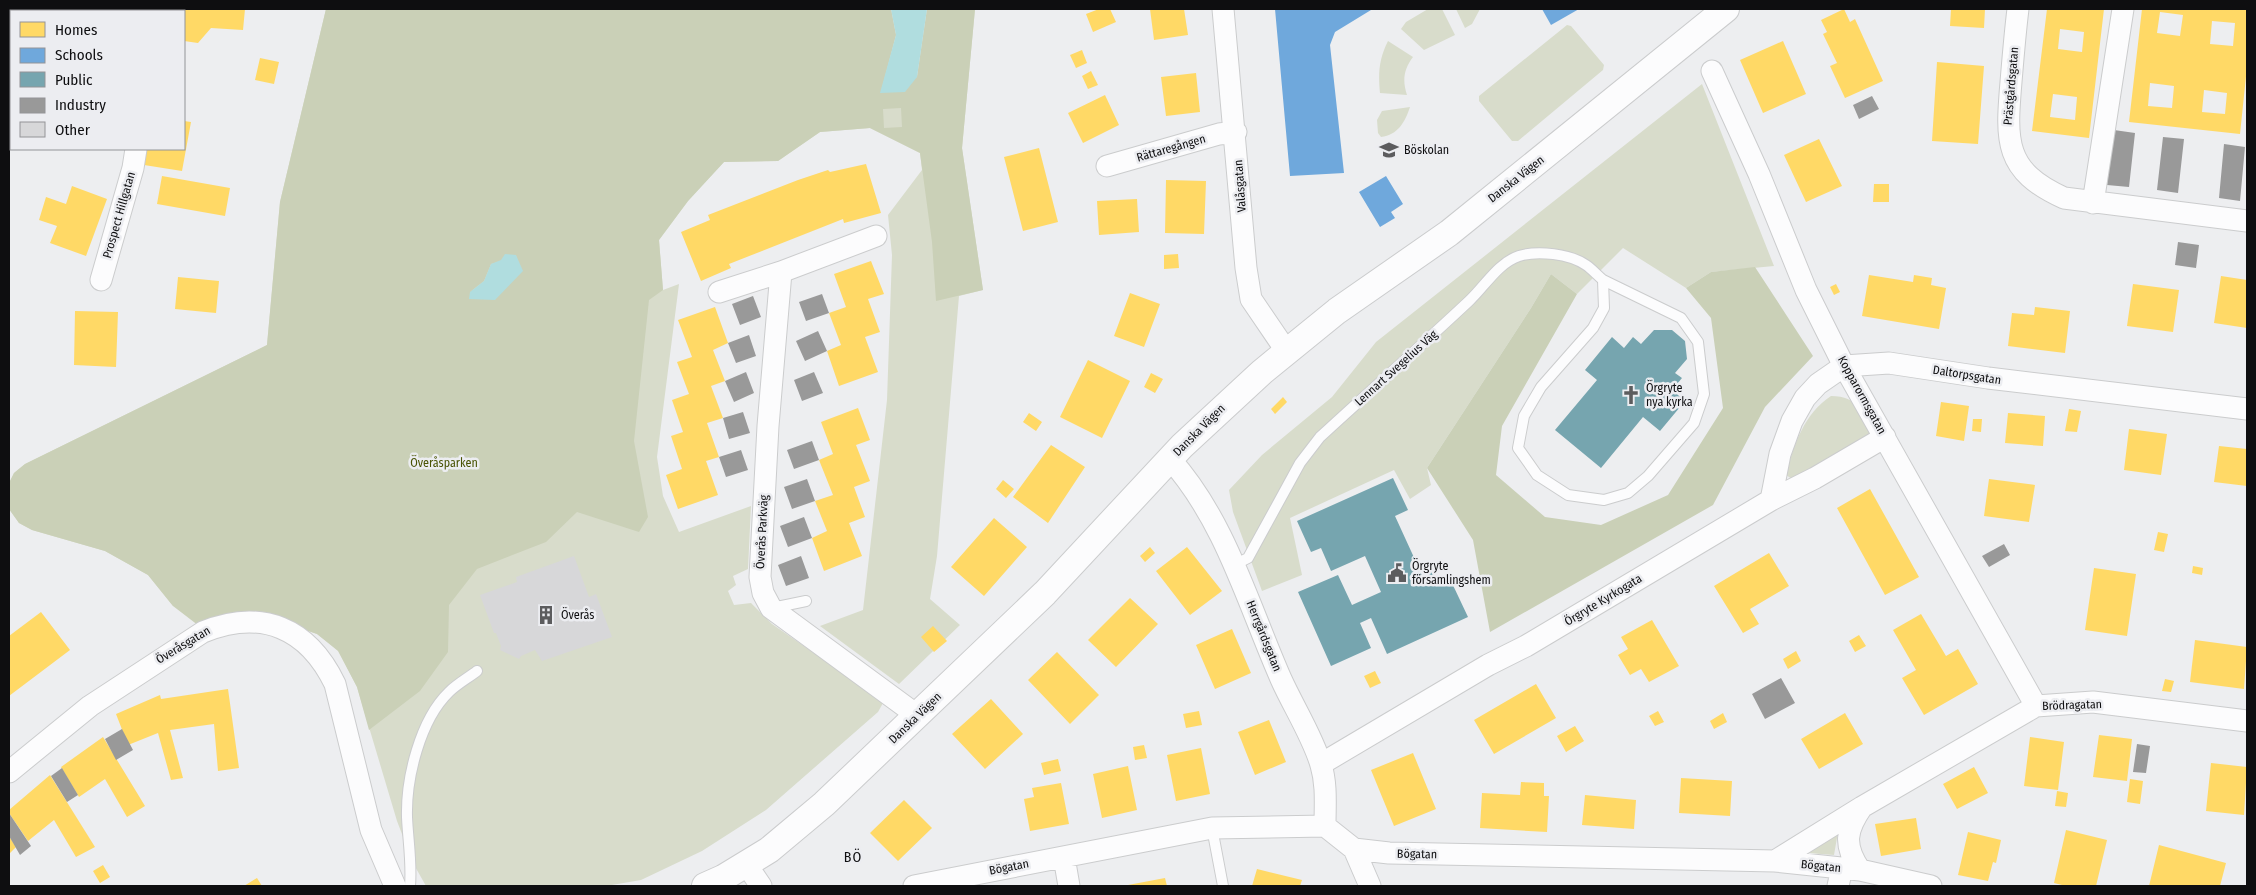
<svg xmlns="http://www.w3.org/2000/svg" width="2256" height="895" viewBox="0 0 2256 895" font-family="'Fira Sans Condensed',sans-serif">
	<rect width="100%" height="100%" fill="#edeef0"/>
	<path fill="#d8dccb" d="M326 9H891L896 35 881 92 917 77 927 9H975L962 148 983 290 959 296 937 556 930 599 960 625 899 684 820 626 863 610 887 400 892 255 888 215 922 170 920 153 870 128 820 132 778 161 724 162 688 201 659 240 663 290 679 284 657 457 663 496 679 532 751 506 748 569 733 576 736 585 728 591 734 605 751 603 772 624 879 698 883 703 878 712 766 810 702 851 641 880 606 886H426L413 863 397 821 357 687 338 650 317 634 288 624 173 606 148 575 105 551 32 530 19 523 9 509V483L14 473 25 464 267 345 280 202Z
		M1428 9H1442L1455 35 1424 50 1401 29 1406 22Z
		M1456 9H1480L1472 24 1465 28Z
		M1567 25 1571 26 1604 65 1603 70 1518 141H1512L1479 101V96Z
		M1388 41 1413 57C1404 69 1402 80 1407 95L1380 93C1378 73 1379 59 1388 41Z
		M1702 84 1774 266 1711 272 1686 288 1623 248 1577 294 1551 274 1531 308 1427 468 1431 485 1410 499 1394 470 1290 518 1302 575 1262 591 1233 512 1229 490 1262 455 1332 397 1376 342Z
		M1410 107C1405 122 1398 135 1381 137L1378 133 1377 120 1382 111Z
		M1831 396C1859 396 1861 413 1872 435L1795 481 1786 475C1794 444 1804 414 1831 396Z
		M1838 832 1834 855 1796 852Z"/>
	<path fill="#cad0b7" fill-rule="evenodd" d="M326 9H891L896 35 881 92 917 77 927 9H975L962 148 983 290 936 301 932 242 920 153 870 128 820 132 778 161 724 162 688 201 659 240 663 290 649 300 634 441 648 517 639 532 577 512 546 542 477 569 449 605 448 652 420 691 369 730 357 687 338 651 317 634 288 624 203 629 173 606 148 575 105 551 32 530 19 523 9 509V483L14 473 25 464 267 345 280 202ZM901 108 902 127 884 128 883 109ZM516 256 519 264 470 292 484 281 491 264Z
		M1755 267 1813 356 1765 407 1713 505 1490 632 1473 540 1427 468 1531 308 1551 274 1577 294 1502 426 1496 475 1545 517 1601 525 1668 495 1723 408 1711 318 1686 288 1711 272Z"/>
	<path fill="#b0dddf" d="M891 9H927L917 77 905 92 880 93 896 35Z
		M505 254 516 255 523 271 495 300 469 299 470 292 484 281 491 264 501 260Z"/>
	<path fill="#ffd966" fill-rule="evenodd" d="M162 9H245L243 30 211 28 198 43 184 41V11H162Z
		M1099 9H1110L1116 22 1093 32 1086 14Z
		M1150 9H1184L1188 35 1154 40Z
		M1844 9 1850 22 1855 19 1883 81 1845 98 1830 66 1837 63 1823 34 1827 32 1821 20Z
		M1951 9H1985L1984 28 1950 26Z
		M2047 9H2104L2089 138 2032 131ZM2060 29 2084 32 2082 52 2058 49ZM2053 94 2077 97 2075 120 2050 117Z
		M2142 9H2247V67L2240 134 2129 122ZM2160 12 2183 15 2180 36 2157 33ZM2212 21 2235 23 2233 46 2210 44ZM2150 83 2174 86 2172 108 2148 106ZM2204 90 2227 93 2225 114 2202 112Z
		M1783 41 1806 94 1763 113 1740 60Z
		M1082 50 1087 63 1076 68 1070 55Z
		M260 58 279 62 274 84 255 80Z
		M1937 62 1984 66 1978 144 1932 141Z
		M9 68H11V125H9Z
		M1091 71 1098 85 1088 89 1082 76Z
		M1196 73 1200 112 1166 116 1161 77Z
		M1105 95 1119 125 1083 143 1068 113Z
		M184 121 191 122 182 171 144 165 147 149H184Z
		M1819 139 1842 186 1806 202 1784 155Z
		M1039 148 1058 222 1023 231 1004 157Z
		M866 164 881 213 844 223 843 219 729 264 731 268 701 281 681 232 710 220 708 215 798 180 828 170 830 172Z
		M162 176 230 188 225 216 157 204Z
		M1166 180 1206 181 1204 234 1165 233Z
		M1874 184H1889V202H1873Z
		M72 186 107 199 86 256 50 243 57 226 39 220 46 197 66 204Z
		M1137 199 1139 232 1099 235 1097 201Z
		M1178 254 1179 268 1164 269V255Z
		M871 261 884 294 868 299 880 332 865 337 878 372 839 386 827 351 841 345 829 313 846 307 834 274Z
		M1869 275 1913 282 1914 275 1932 278 1931 285 1946 288 1939 329 1862 316Z
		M2221 276 2247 280V328L2214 323Z
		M178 277 219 281 216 313 175 309Z
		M1836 284 1840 292 1834 295 1830 287Z
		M2133 284 2179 290 2173 332 2127 326Z
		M1130 293 1160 304 1144 347 1114 336Z
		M715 307 728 343 713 350 725 381 711 386 723 418 707 423 719 457 706 461 718 495 678 509 666 475 682 469 671 436 683 432 672 400 689 394 677 362 692 357 678 320Z
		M2035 307 2070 311 2065 353 2008 346 2012 313 2034 315Z
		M75 311 118 312 116 367 74 365Z
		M1088 360 1130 381 1102 438 1060 417Z
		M1151 373 1163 379 1155 393 1144 387Z
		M1283 397 1287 402 1275 414 1271 409Z
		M1941 402 1969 406 1964 441 1936 436Z
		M858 408 870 440 856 445 870 481 854 487 865 517 849 523 862 556 824 571 812 538 827 531 815 501 833 495 819 460 833 454 821 422Z
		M2069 409 2081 411 2077 432 2065 431Z
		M1029 413 1042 422 1036 431 1023 422Z
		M2008 413 2045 416 2043 446 2005 443Z
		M1973 419H1982L1981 432 1972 431Z
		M2129 429 2167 434 2161 475 2124 470Z
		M1051 445 1085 467 1048 523 1013 497Z
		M2219 446 2247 449V486L2214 482Z
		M1989 479 2035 485 2029 522 1984 516Z
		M1003 480 1014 489 1006 498 996 489Z
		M1870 489 1919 577 1885 595 1837 508Z
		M994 518 1027 547 984 596 951 567Z
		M2158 532 2168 534 2164 552 2154 550Z
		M1150 547 1155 553 1145 562 1140 556Z
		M1187 547 1222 591 1190 615 1156 571Z
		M1769 553 1789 586 1750 609 1759 624 1743 633 1714 586Z
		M2193 566 2203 568 2202 575 2192 573Z
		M2094 568 2136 574 2127 636 2085 630Z
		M1130 598 1158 624 1116 667 1088 640Z
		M41 612 70 650 9 696V636Z
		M1921 614 1946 656 1958 649 1978 684 1924 715 1902 678 1916 670 1893 630Z
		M1652 620 1679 666 1649 682 1641 669 1630 675 1618 655 1628 649 1621 637Z
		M933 626 947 641 934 652 921 637Z
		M1232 629 1251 673 1215 689 1196 645Z
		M1859 635 1866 646 1855 652 1849 641Z
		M2195 640 2247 647 2244 689 2190 682Z
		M1796 651 1801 661 1788 669 1783 659Z
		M1057 652 1099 695 1070 724 1028 680Z
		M1375 671 1381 683 1370 688 1364 676Z
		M2165 679 2174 681 2171 692 2162 691Z
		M1536 684 1556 718 1494 754 1474 720Z
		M228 689 239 768 218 771 214 724 170 730 183 778 171 780 158 733 128 745 116 714 160 695 161 699Z
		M991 699 1023 734 985 769 952 734Z
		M1199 711 1202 725 1186 728 1183 714Z
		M1658 711 1664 722 1655 726 1649 716Z
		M1723 713 1727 722 1714 729 1710 721Z
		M1845 713 1863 744 1819 769 1801 739Z
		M1269 720 1286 762 1255 775 1238 732Z
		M1575 726 1584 741 1566 752 1557 736Z
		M2099 735 2132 739 2127 781 2093 777Z
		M103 737 145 806 127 817 105 779 79 797 61 767Z
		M2030 737 2064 742 2058 790 2024 786Z
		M1144 745 1147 758 1135 760 1133 747Z
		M1201 748 1210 794 1176 801 1167 755Z
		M1413 753 1436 809 1394 826 1371 770Z
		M1058 759 1061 771 1044 775 1041 763Z
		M2211 763 2247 767 2244 815 2206 811Z
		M1128 766 1137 810 1102 818 1093 774Z
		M1974 767 1988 793 1957 809 1943 784Z
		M50 775 95 847 76 857 54 820 28 841 9 813V810Z
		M1681 778 1732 781 1730 816 1679 813Z
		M2130 779 2143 781 2140 804 2127 802Z
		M1521 782 1544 783V796H1549L1547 832 1480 828 1482 793 1520 795Z
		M1061 783 1069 824 1030 831 1024 799 1034 797 1032 788Z
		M2057 791 2068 793 2066 807 2055 806Z
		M1585 795 1636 800 1634 829 1582 825Z
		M904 800 932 828 898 861 870 833Z
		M1916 818 1921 849 1881 856 1875 824Z
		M2066 830 2107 840 2096 886H2066L2054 883Z
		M1968 832 2001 840 1996 863 1993 862 1988 881 1958 875Z
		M9 836 16 847 9 854Z
		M2159 845 2226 863 2220 886H2149Z
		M103 865 110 877 100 883 93 871Z
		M1257 869 1302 880 1300 886H1252Z
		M257 878 262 886H244Z
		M1165 878 1167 886H1128V885Z"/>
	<path fill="#6fa8dc" d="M1275 9 1371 10 1335 32 1330 45 1344 173 1290 176Z
		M1542 9H1579L1551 25Z
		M1386 176 1403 204 1391 212 1395 218 1380 227 1359 192Z"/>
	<path fill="#76a5af" d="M1654 330H1672L1685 341 1687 359 1675 373 1682 378 1672 390 1685 401 1660 431 1643 417 1601 468 1555 430 1597 380 1585 370 1612 337 1624 348 1633 337 1641 344Z
		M1393 478 1408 510 1395 516 1422 575 1433 571 1440 586 1451 581 1468 617 1387 654 1371 618 1360 623 1371 648 1331 666 1298 592 1338 575 1352 605 1381 592 1365 556 1331 571 1321 548 1311 552 1297 521Z"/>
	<path fill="#999" d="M1872 96 1879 109 1859 119 1853 105Z
		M2114 130 2135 133 2129 187 2107 185Z
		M2163 137 2184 139 2178 193 2157 190Z
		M2224 144 2245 147 2240 201 2219 198Z
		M2178 242 2199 245 2196 268 2175 265Z
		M822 294 829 313 806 321 799 302Z
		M753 296 761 317 740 325 732 304Z
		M818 331 827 351 805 361 796 341Z
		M749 335 756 356 736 363 728 343Z
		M746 372 754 393 734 402 725 381Z
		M814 372 823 393 802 401 794 380Z
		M743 412 750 433 729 439 723 418Z
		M812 441 819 460 794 469 787 450Z
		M741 450 748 470 726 477 719 457Z
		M807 479 815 501 792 509 784 487Z
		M804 517 812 538 788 547 780 526Z
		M2004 544 2010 555 1989 567 1982 556Z
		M801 556 809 578 786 586 778 565Z
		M1781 678 1795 703 1765 719 1752 694Z
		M122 729 133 750 116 760 105 739Z
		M2137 744 2150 746 2146 773 2133 772Z
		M62 768 78 795 67 802 51 776Z
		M9 813 31 846 20 855 9 836Z"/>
	<path fill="#d7d7d9" d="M574 556 589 597 596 594 612 637 542 661 535 650 521 656 519 659 500 650 501 646 496 633H494L480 595 517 582 516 577Z"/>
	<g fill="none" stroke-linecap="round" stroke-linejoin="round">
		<g stroke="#cbcccd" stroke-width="12">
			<path id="service" d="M1234 565 1248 558 1300 463 1320 437C1370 391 1420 347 1469 301 1485 286 1498 263 1519 256 1538 250 1570 254 1586 265 1592 269 1597 275 1603 280L1604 308 1593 328 1541 387 1524 416 1518 448 1537 475 1568 495 1604 500 1628 493 1648 476 1694 423 1704 394 1698 342 1681 318 1603 280
				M772 608 806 601
				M1212 828 1223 886
				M410 886C412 863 408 840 407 817 406 778 420 720 449 692 457 684 468 678 477 671"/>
		</g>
		<g stroke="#cbcccd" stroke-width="23">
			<path id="minor" d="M144 9V11
				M1223 9 1246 268 1251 299 1287 352
				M2018 9C2015 33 2013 58 2011 82 2006 141 2004 171 2064 198L2247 221
				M1712 71 1759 174 1806 290 1844 366 2036 706
				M1107 166 1219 134 1236 132
				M2093 203 2123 9
				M876 236 781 272 768 426 760 577 763 593 771 608 918 716
				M101 280 133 168 136 149
				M719 292 781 272
				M1170 459C1225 520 1248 604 1281 679 1293 706 1313 737 1321 765 1327 785 1325 805 1325 826
				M1771 500 1780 454 1792 421 1805 398 1818 384 1844 366 1889 363 1988 378 2247 409
				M1321 764 1488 665 1526 646 1771 500 1815 478 1885 437
				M9 772 90 706 203 632C262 608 308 628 335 684L371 830 395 886
				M1354 849 1370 886
				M1064 857 1069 886
				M1775 861 1862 807 2036 706 2093 702 2247 721
				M746 864 761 886
				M1860 870C1843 845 1846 830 1862 807
				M914 886 1212 828 1325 826 1354 849 1389 853 1775 861 1860 870 1931 886
				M1838 886 1842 868"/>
		</g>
		<g stroke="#cbcccd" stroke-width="28">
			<path id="tertiary" d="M705 886 723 878 769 850 824 804 1045 593 1182 446 1262 372 1337 311 1449 233 1726 9"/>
		</g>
		<use href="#service" stroke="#fcfcfd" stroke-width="10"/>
		<use href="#minor" stroke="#fcfcfd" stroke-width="21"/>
		<use href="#tertiary" stroke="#fcfcfd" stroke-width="26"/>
	</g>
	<defs>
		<g id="school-bare" transform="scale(1.5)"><path d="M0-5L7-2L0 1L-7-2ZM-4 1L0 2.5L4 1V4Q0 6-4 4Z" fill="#5c5c5e" stroke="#ecedf1" stroke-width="2.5" paint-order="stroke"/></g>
		<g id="church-bare" transform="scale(1.5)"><path d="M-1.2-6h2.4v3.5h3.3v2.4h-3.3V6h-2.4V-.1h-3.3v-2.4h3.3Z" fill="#5c5c5e" stroke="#ecedf1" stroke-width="2.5" paint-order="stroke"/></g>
		<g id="civic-bare" transform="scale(1.5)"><path d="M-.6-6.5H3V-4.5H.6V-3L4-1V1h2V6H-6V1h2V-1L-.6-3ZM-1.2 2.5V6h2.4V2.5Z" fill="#5c5c5e" stroke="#ecedf1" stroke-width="2.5" paint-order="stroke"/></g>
		<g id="building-bare" transform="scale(1.5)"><path d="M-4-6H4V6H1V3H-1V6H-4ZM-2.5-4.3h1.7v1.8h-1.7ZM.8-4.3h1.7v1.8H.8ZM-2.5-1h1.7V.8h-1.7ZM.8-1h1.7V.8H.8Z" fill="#5c5c5e" stroke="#ecedf1" stroke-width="2.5" paint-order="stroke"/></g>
	</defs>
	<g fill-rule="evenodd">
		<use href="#school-bare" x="1389" y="150"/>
		<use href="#church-bare" x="1631" y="395"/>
		<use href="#civic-bare" x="1397" y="573"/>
		<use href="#building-bare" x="546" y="615"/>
	</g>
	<g text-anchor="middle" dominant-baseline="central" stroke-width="5" stroke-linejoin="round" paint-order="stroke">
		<g font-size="12" fill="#0e0e10" stroke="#ecedf1">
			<text transform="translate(2011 86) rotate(-85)">Prästgårdsgatan</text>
			<text transform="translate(1171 148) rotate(-16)">Rättaregången</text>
			<text transform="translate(1516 179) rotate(-38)">Danska Vägen</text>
			<text transform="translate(1240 186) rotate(-94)">Valåsgatan</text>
			<text transform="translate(119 215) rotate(-74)">Prospect Hillgatan</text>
			<text transform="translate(1396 368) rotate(-42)">Lennart Svegelius Väg</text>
			<text transform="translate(1967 375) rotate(9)">Daltorpsgatan</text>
			<text transform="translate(1862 395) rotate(61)">Kopparormsgatan</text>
			<text transform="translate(1199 430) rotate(-45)">Danska Vägen</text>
			<text transform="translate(762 532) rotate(-87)">Överås Parkväg</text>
			<text transform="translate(1603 600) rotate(-31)">Örgryte Kyrkogata</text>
			<text transform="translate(1264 636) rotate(68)">Herrgårdsgatan</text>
			<text transform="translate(183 645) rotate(-31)">Överåsgatan</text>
			<text transform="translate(2072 705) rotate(-2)">Brödragatan</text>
			<text transform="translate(915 718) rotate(-44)">Danska Vägen</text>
			<text transform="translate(1417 854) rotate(1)">Bögatan</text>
			<text transform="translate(1821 866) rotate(6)">Bögatan</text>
			<text transform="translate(1009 867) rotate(-11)">Bögatan</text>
		</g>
		<g font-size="12" fill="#0e0e10" stroke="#ecedf1" text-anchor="start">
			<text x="1404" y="150">Böskolan</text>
			<text x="1646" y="388">Örgryte<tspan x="1646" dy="14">nya kyrka</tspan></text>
			<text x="1412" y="566">Örgryte<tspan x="1412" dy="14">församlingshem</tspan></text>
			<text x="561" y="615">Överås</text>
		</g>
		<g font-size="12" fill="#495304" stroke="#ecedf1">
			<text x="444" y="463">Överåsparken</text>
		</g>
		<g font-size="14" letter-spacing="1" fill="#0e0e10" stroke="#ecedf1">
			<text x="853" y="857">BÖ</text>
		</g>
	</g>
	<rect width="2256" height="895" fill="none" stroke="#0e0e10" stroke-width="20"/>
	<rect x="10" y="10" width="175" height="140" fill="#ecedf1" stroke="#939497"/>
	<rect x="20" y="22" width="25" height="15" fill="#ffd966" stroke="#939497"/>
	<text x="55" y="35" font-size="15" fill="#0e0e10">Homes</text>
	<rect x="20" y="48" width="25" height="15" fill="#6fa8dc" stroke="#939497"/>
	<text x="55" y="60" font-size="15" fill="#0e0e10">Schools</text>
	<rect x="20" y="72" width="25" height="15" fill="#76a5af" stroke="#939497"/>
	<text x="55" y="85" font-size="15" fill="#0e0e10">Public</text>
	<rect x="20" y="98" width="25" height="15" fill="#999999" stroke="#939497"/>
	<text x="55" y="110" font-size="15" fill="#0e0e10">Industry</text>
	<rect x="20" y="122" width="25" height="15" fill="#d7d7d9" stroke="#939497"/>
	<text x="55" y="135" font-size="15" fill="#0e0e10">Other</text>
</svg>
